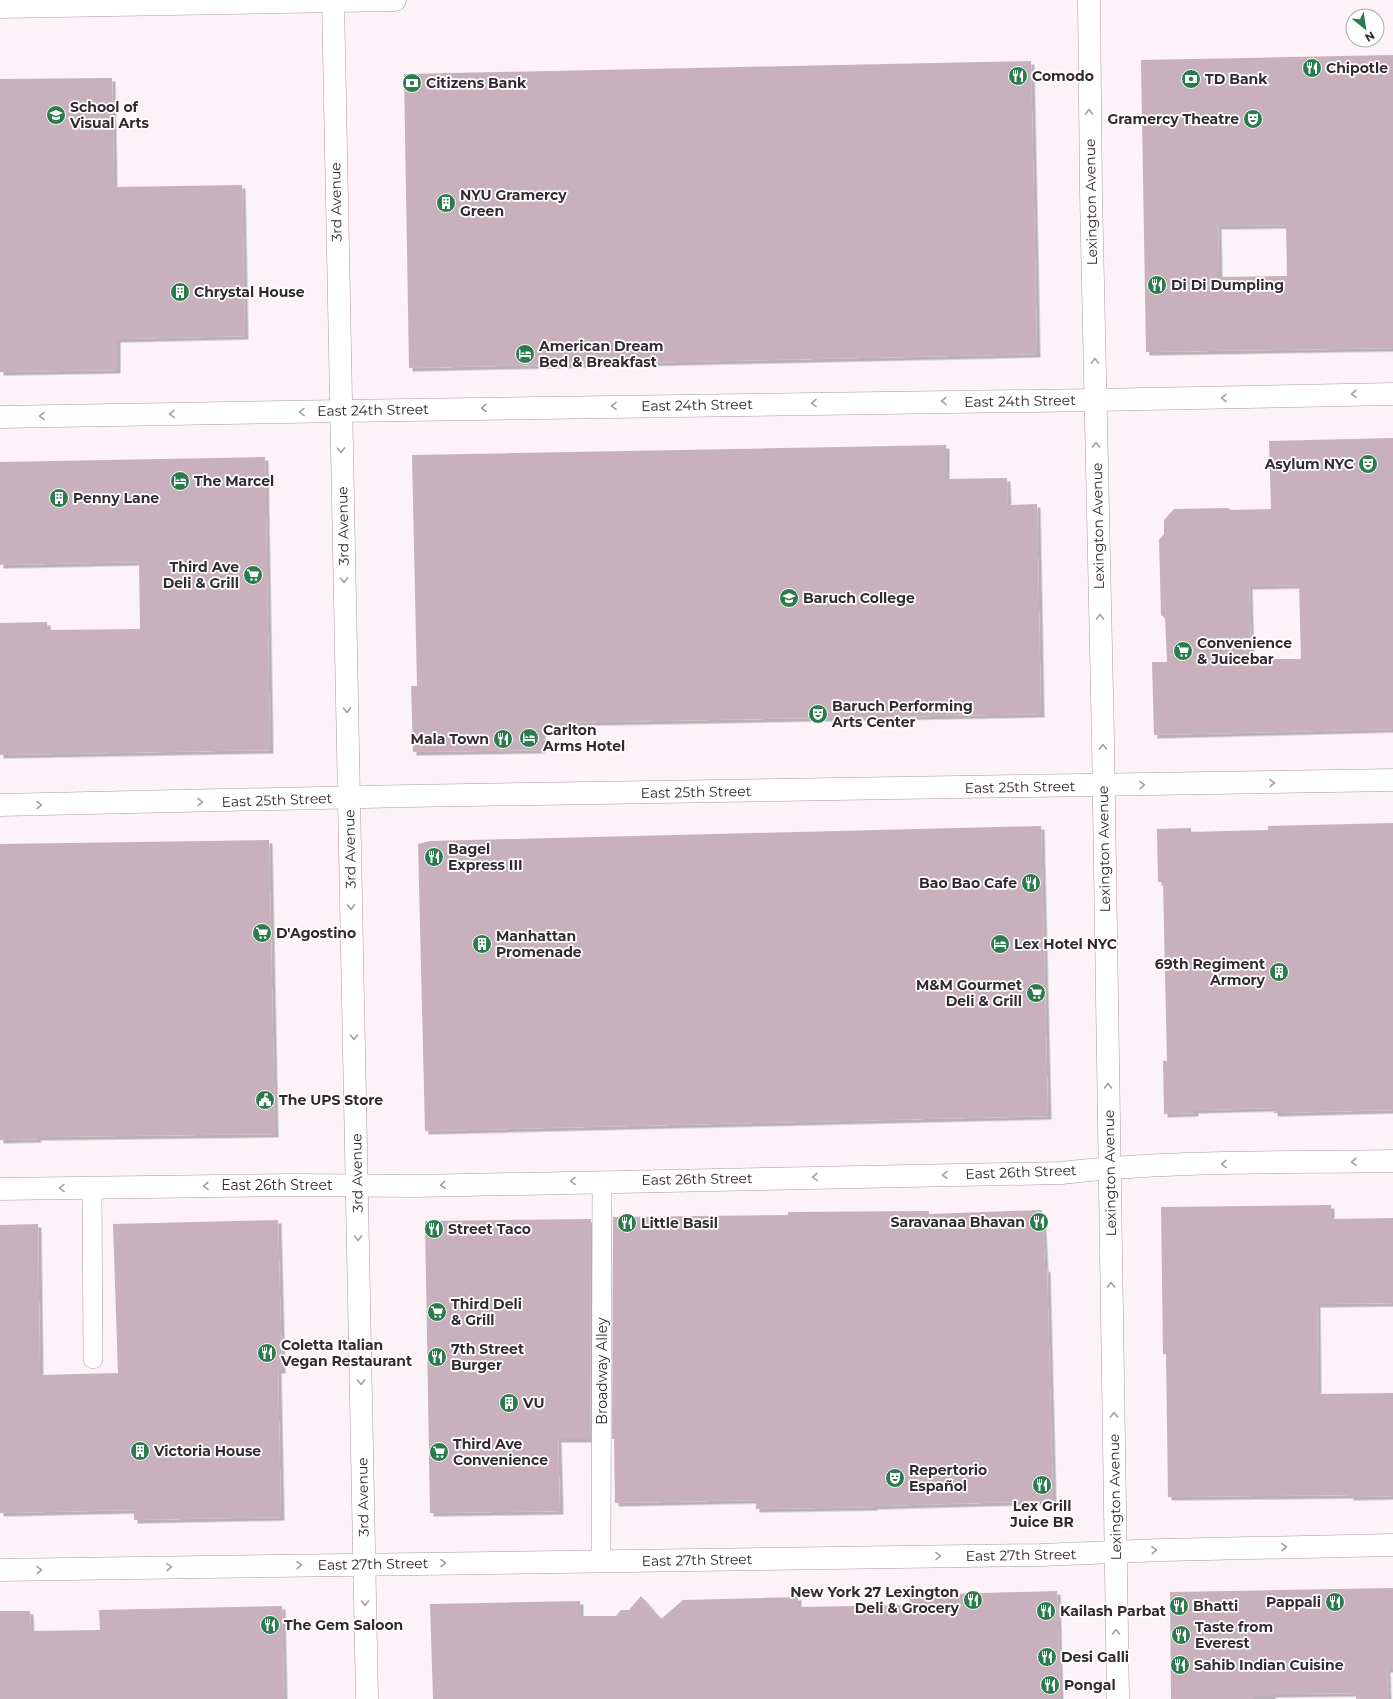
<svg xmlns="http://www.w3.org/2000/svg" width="1393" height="1699" viewBox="0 0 1393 1699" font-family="Montserrat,sans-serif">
	<defs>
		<filter id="shadow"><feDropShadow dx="3.5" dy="3.5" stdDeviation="0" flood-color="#0004"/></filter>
	</defs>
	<rect width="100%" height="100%" fill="#fcf2f7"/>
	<path fill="#c8b1bc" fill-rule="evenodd" filter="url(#shadow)" d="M1393 55V348L1146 352 1141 60ZM1286 225 1287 276 1219 277 1218 226Z
		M1031 61 1037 354 409 368 404 74Z
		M112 78 114 187 242 185 245 336 117 339V370L0 372V79Z
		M1393 438V729L1154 735 1152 662H1167L1165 618 1161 615 1159 540 1164 534V520L1174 509 1228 508 1231 510 1271 509 1269 441ZM1299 585 1301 659H1251L1249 586Z
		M946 445V479L1007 478 1008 505 1037 504 1041 714 542 723V750L413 752 411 686H417L412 455Z
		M265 457 270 750 0 755V623L47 622 48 630 140 629 139 562 0 565V462Z
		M1393 823V1110L1274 1113V1108L1195 1110V1113L1164 1114 1163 1061H1167L1163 882H1158L1157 829 1191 828V832L1225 831 1268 830V826Z
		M1041 826 1048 1116 425 1131 418 844 430 841Z
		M269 840 275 1134 37 1137 38 1139 0 1140V844Z
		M1331 1205V1219L1393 1218V1303L1317 1304 1318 1394 1393 1393V1496L1350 1497V1495L1168 1497 1166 1354H1163L1161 1207Z
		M1042 1210 1045 1269 1047 1268 1053 1501 874 1506V1507L756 1509V1500L615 1503 614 1439H612L613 1217 788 1215V1212L929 1211V1214Z
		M591 1219 590 1439H558L560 1511 430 1513 425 1221Z
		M278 1220 282 1370H278L281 1517 134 1520V1510L0 1513V1225L38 1224 40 1375 118 1373 113 1224Z
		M1393 1588V1669H1387L1388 1699H1356V1693L1272 1694V1696H1253V1699H1171L1170 1592Z
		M1057 1591 1060 1699H433L430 1604 580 1601V1616H616L621 1610H629L641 1596 661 1619 683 1600 798 1597V1607L910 1605 909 1595Z
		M282 1606 284 1699H0V1611H30L31 1631 100 1630 99 1610Z"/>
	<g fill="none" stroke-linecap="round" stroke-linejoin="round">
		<g stroke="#ae98a3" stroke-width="20">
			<path id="lane" d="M92 1188 93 1359
				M601 1561 602 1181"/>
		</g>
		<g stroke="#ae98a3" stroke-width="23">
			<path id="street" d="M1095 400 1393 394
				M0 417 341 411
				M0 805 408 796 1393 780
				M0 1189 290 1185 416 1186 1061 1173C1171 1160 1282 1163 1393 1161
				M0 1570 1041 1555 1162 1550 1393 1545"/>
		</g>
		<g stroke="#ae98a3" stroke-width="23">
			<path id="secondary" d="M1089 0 1091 193 1103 740 1118 1699
				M0 7 395 0
				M341 411 1095 400"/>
		</g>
		<g stroke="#ae98a3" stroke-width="23">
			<path id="primary" d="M333 0 367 1699"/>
		</g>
		<use href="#lane" stroke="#fff" stroke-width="19"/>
		<use href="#street" stroke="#fff" stroke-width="22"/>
		<use href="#secondary" stroke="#fff" stroke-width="22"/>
		<use href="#primary" stroke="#fff" stroke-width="22"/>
	</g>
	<defs><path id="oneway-chevron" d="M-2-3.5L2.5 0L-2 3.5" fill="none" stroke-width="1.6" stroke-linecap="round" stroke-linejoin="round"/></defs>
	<g stroke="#a39fa1">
		<use href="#oneway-chevron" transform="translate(1089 112) rotate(-91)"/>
		<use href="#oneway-chevron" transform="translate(1095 361) rotate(-91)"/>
		<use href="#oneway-chevron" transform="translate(1354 394) rotate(179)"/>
		<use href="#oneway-chevron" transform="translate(1224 398) rotate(179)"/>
		<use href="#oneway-chevron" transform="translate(944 401) rotate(179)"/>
		<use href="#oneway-chevron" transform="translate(814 403) rotate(179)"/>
		<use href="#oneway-chevron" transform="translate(614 406) rotate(179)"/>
		<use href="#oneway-chevron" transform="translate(484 408) rotate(179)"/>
		<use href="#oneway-chevron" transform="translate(302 412) rotate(179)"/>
		<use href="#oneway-chevron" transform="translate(172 414) rotate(179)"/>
		<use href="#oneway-chevron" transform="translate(42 416) rotate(179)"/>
		<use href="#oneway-chevron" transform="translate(1096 445) rotate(-91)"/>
		<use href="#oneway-chevron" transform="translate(341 450) rotate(89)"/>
		<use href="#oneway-chevron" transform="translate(344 580) rotate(89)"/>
		<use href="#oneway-chevron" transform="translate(1100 617) rotate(-91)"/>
		<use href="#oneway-chevron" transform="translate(347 710) rotate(89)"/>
		<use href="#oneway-chevron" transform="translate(1103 747) rotate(-90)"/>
		<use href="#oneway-chevron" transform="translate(1272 783) rotate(-1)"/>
		<use href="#oneway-chevron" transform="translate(1142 785) rotate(-1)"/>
		<use href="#oneway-chevron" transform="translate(200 802) rotate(-1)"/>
		<use href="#oneway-chevron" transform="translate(39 805) rotate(-1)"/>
		<use href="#oneway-chevron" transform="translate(351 907) rotate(89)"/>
		<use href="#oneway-chevron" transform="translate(354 1037) rotate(89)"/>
		<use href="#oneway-chevron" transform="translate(1108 1086) rotate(-91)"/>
		<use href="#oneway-chevron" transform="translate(1354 1162) rotate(179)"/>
		<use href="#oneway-chevron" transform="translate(1224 1164) rotate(179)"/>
		<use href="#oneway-chevron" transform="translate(945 1175) rotate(179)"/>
		<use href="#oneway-chevron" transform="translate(815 1177) rotate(179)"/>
		<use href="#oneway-chevron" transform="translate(573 1181) rotate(179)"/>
		<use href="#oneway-chevron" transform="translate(443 1185) rotate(178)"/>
		<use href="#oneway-chevron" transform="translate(206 1186) rotate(179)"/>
		<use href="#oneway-chevron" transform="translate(62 1188) rotate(179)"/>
		<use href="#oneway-chevron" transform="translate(358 1238) rotate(89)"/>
		<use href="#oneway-chevron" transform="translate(1111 1285) rotate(-91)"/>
		<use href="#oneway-chevron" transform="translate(361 1382) rotate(89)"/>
		<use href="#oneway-chevron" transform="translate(1114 1415) rotate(-91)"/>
		<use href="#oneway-chevron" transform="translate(1284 1547) rotate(-1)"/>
		<use href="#oneway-chevron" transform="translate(1154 1550) rotate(-3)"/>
		<use href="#oneway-chevron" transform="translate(938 1556) rotate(-1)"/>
		<use href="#oneway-chevron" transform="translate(443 1563) rotate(-1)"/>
		<use href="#oneway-chevron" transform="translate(299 1565) rotate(-1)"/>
		<use href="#oneway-chevron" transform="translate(169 1567) rotate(-1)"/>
		<use href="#oneway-chevron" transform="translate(39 1570) rotate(-1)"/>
		<use href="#oneway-chevron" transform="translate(365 1603) rotate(89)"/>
		<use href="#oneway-chevron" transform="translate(1116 1632) rotate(-91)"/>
	</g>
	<defs>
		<g id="restaurant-disc" transform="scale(1)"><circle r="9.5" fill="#2b7c4d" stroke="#fff"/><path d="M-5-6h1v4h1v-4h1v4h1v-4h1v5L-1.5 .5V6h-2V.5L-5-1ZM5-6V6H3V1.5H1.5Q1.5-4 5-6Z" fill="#fff"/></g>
		<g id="bank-disc" transform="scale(1)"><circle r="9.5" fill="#2b7c4d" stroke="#fff"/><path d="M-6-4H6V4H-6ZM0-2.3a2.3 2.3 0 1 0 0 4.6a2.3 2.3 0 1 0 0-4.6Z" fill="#fff"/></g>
		<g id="university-disc" transform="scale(1)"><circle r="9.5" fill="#2b7c4d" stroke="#fff"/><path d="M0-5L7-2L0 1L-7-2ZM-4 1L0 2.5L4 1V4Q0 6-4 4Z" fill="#fff"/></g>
		<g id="theatre-disc" transform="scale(1)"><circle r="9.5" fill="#2b7c4d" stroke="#fff"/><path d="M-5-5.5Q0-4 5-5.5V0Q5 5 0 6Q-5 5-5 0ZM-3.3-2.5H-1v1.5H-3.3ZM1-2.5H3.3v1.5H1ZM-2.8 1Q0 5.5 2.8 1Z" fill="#fff"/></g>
		<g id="building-disc" transform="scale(1)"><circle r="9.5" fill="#2b7c4d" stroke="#fff"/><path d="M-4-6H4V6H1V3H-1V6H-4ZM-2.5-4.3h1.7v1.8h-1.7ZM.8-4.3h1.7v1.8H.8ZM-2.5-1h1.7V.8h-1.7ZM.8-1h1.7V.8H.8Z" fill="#fff"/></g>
		<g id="hotel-disc" transform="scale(1)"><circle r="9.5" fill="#2b7c4d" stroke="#fff"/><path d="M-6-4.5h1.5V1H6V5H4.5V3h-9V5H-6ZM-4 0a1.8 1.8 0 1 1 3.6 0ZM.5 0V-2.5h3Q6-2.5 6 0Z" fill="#fff"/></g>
		<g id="supermarket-disc" transform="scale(1)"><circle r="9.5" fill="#2b7c4d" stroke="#fff"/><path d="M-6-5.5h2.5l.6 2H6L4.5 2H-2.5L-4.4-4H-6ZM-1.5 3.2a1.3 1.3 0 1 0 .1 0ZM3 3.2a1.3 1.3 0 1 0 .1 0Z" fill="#fff"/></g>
		<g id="civic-disc" transform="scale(1)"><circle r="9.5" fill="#2b7c4d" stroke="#fff"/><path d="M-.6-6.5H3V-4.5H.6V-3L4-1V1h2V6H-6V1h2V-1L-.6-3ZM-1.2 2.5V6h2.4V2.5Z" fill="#fff"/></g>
	</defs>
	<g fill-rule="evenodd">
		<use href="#restaurant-disc" x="1312" y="68"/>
		<use href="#restaurant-disc" x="1018" y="76"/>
		<use href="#bank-disc" x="1191" y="79"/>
		<use href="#bank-disc" x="412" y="83"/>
		<use href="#university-disc" x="56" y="115"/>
		<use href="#theatre-disc" x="1253" y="119"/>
		<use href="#building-disc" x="446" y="203"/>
		<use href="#restaurant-disc" x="1157" y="285"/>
		<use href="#building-disc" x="180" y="292"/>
		<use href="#hotel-disc" x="525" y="354"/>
		<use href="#theatre-disc" x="1368" y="464"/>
		<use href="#hotel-disc" x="180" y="481"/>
		<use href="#building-disc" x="59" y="498"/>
		<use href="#supermarket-disc" x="253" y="575"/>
		<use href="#university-disc" x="789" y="598"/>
		<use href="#supermarket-disc" x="1183" y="651"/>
		<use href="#theatre-disc" x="818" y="714"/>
		<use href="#hotel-disc" x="529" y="738"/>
		<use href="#restaurant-disc" x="503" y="739"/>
		<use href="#restaurant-disc" x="434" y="857"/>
		<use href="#restaurant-disc" x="1031" y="883"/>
		<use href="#supermarket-disc" x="262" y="933"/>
		<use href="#building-disc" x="482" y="944"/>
		<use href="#hotel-disc" x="1000" y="944"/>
		<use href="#building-disc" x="1279" y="972"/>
		<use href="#supermarket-disc" x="1036" y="993"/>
		<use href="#civic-disc" x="265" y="1100"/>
		<use href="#restaurant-disc" x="1039" y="1222"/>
		<use href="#restaurant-disc" x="627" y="1223"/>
		<use href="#restaurant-disc" x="434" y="1229"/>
		<use href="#supermarket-disc" x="437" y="1312"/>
		<use href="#restaurant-disc" x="267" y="1353"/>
		<use href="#restaurant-disc" x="437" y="1357"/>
		<use href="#building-disc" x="509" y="1403"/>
		<use href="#building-disc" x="140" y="1451"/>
		<use href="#supermarket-disc" x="439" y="1452"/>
		<use href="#theatre-disc" x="895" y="1478"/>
		<use href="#restaurant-disc" x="1042" y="1485"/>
		<use href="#restaurant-disc" x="973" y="1600"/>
		<use href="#restaurant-disc" x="1335" y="1602"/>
		<use href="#restaurant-disc" x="1179" y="1606"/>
		<use href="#restaurant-disc" x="1046" y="1611"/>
		<use href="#restaurant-disc" x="270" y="1625"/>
		<use href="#restaurant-disc" x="1181" y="1635"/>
		<use href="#restaurant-disc" x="1047" y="1657"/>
		<use href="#restaurant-disc" x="1180" y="1665"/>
		<use href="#restaurant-disc" x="1050" y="1685"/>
	</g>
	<g text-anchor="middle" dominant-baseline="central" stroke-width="3.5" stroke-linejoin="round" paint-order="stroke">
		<g font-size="14" font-weight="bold" fill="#322a2e" stroke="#fff" text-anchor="start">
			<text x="1326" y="68">Chipotle</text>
			<text x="1032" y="76">Comodo</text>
			<text x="1205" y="79">TD Bank</text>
			<text x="426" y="83">Citizens Bank</text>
			<text x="70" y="107">School of<tspan x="70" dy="16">Visual Arts</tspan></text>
			<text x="1239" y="119" text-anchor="end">Gramercy Theatre</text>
			<text x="460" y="195">NYU Gramercy<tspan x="460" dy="16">Green</tspan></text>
			<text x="1171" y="285">Di Di Dumpling</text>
			<text x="194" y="292">Chrystal House</text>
			<text x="539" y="346">American Dream<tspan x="539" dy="16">Bed &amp; Breakfast</tspan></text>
			<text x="1354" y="464" text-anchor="end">Asylum NYC</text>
			<text x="194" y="481">The Marcel</text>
			<text x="73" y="498">Penny Lane</text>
			<text x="239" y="567" text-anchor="end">Third Ave<tspan x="239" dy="16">Deli &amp; Grill</tspan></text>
			<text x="803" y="598">Baruch College</text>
			<text x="1197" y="643">Convenience<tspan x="1197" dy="16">&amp; Juicebar</tspan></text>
			<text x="832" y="706">Baruch Performing<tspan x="832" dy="16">Arts Center</tspan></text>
			<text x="543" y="730">Carlton<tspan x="543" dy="16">Arms Hotel</tspan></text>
			<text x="489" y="739" text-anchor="end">Mala Town</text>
			<text x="448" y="849">Bagel<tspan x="448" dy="16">Express III</tspan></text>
			<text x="1017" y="883" text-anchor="end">Bao Bao Cafe</text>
			<text x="276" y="933">D'Agostino</text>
			<text x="496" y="936">Manhattan<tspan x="496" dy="16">Promenade</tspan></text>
			<text x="1014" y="944">Lex Hotel NYC</text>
			<text x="1265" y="964" text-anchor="end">69th Regiment<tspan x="1265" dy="16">Armory</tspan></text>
			<text x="1022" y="985" text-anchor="end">M&amp;M Gourmet<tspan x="1022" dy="16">Deli &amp; Grill</tspan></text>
			<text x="279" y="1100">The UPS Store</text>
			<text x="1025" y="1222" text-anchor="end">Saravanaa Bhavan</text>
			<text x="641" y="1223">Little Basil</text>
			<text x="448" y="1229">Street Taco</text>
			<text x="451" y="1304">Third Deli<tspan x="451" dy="16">&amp; Grill</tspan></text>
			<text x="281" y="1345">Coletta Italian<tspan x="281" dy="16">Vegan Restaurant</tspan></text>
			<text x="451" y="1349">7th Street<tspan x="451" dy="16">Burger</tspan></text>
			<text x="523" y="1403">VU</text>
			<text x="453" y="1444">Third Ave<tspan x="453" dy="16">Convenience</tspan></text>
			<text x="154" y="1451">Victoria House</text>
			<text x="909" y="1470">Repertorio<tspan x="909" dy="16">Español</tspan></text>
			<text x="1042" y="1506" text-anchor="middle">Lex Grill<tspan x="1042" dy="16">Juice BR</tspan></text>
			<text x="959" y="1592" text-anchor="end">New York 27 Lexington<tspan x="959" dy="16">Deli &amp; Grocery</tspan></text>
			<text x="1321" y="1602" text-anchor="end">Pappali</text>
			<text x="1193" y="1606">Bhatti</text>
			<text x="1060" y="1611">Kailash Parbat</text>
			<text x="284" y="1625">The Gem Saloon</text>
			<text x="1195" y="1627">Taste from<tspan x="1195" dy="16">Everest</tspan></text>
			<text x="1061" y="1657">Desi Galli</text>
			<text x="1194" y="1665">Sahib Indian Cuisine</text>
			<text x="1064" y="1685">Pongal</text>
		</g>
		<g font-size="14" fill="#322a2e" stroke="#fff">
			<text transform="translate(336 202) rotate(-91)">3rd Avenue</text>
			<text transform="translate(1091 202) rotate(-91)">Lexington Avenue</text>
			<text transform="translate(1020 401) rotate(-1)">East 24th Street</text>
			<text transform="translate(697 405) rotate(-1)">East 24th Street</text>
			<text transform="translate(373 410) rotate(-1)">East 24th Street</text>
			<text transform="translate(343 526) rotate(-91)">3rd Avenue</text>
			<text transform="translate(1098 526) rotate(-91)">Lexington Avenue</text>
			<text transform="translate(1020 787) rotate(-1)">East 25th Street</text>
			<text transform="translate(696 792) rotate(-1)">East 25th Street</text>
			<text transform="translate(277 800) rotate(-2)">East 25th Street</text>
			<text transform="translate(350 849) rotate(-91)">3rd Avenue</text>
			<text transform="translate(1104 849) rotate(-91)">Lexington Avenue</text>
			<text transform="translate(1021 1172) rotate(-2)">East 26th Street</text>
			<text transform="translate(357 1173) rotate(-91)">3rd Avenue</text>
			<text transform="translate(1110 1173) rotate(-91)">Lexington Avenue</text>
			<text transform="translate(697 1179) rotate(-1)">East 26th Street</text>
			<text x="277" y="1185">East 26th Street</text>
			<text transform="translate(602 1371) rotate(-90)">Broadway Alley</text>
			<text transform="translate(363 1497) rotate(-91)">3rd Avenue</text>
			<text transform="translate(1115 1497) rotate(-91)">Lexington Avenue</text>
			<text transform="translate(1021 1555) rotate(-1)">East 27th Street</text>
			<text transform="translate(697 1560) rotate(-1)">East 27th Street</text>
			<text transform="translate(373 1564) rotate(-1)">East 27th Street</text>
		</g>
	</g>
	<g transform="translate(1365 28) rotate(150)"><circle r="19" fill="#ffffff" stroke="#adaaab"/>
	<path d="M0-3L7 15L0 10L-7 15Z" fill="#2b7c4d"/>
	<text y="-6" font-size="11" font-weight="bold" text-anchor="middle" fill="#322a2e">N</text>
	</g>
</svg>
